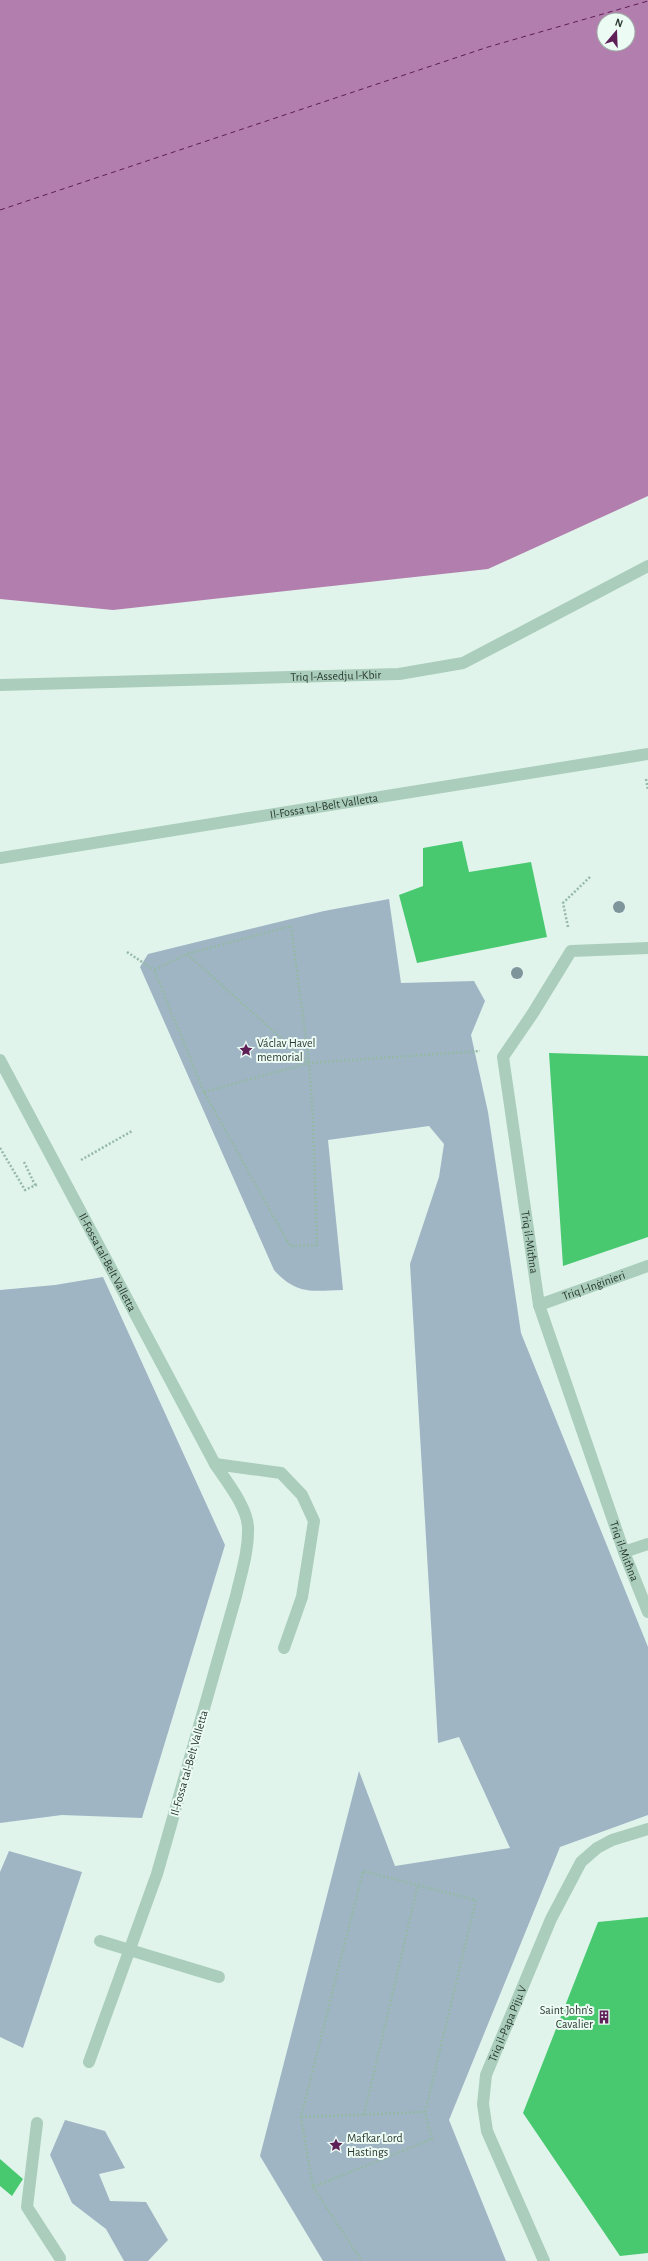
<svg xmlns="http://www.w3.org/2000/svg" width="648" height="2261" viewBox="0 0 648 2261" font-family="'Alegreya Sans',sans-serif">
	<rect width="100%" height="100%" fill="#e0f4ec"/>
	<path fill="#9fb5c4" d="M389 899 401 983 474 981 485 1001 471 1035 488 1112 521 1333 648 1647V1815L560 1847 449 2120 506 2261H323L260 2156 359 1771 395 1866 510 1848 459 1737 438 1743 410 1264 439 1177 444 1144 429 1126 328 1140 343 1290C311 1291 297 1295 274 1270L140 967 148 954 324 911Z
		M103 1277 225 1545 142 1818 62 1815 0 1823V1290L55 1285Z
		M9 1851 82 1872 23 2048 0 2037V1872Z
		M65 2120 105 2131 125 2168 99 2174 110 2201 146 2202 168 2240 148 2261H124L106 2229 72 2203 50 2155Z"/>
	<path fill="#b27ead" fill-rule="evenodd" d="M0 0H648V496L488 569 113 610 0 599ZM604 20H628V44H604Z"/>
	<g fill="none" stroke-linecap="round" stroke-linejoin="round">
		<path stroke="#5e1e56" stroke-width="1" stroke-dasharray="5 4" stroke-linecap="butt" d="M0 210 488 47 648 1"/>
	</g>
	<path fill="#48c96f" d="M462 841 469 872 531 862 547 937 417 963 399 895 423 886V848Z
		M549 1053 648 1056V1237L563 1266Z
		M648 1917V2253L620 2256 523 2113 598 1922Z
		M0 2159 23 2179 12 2196 0 2186Z"/>
	<g fill="none" stroke-linecap="round" stroke-linejoin="round">
		<path stroke="#95b9a6" stroke-width="2.5" stroke-dasharray="2 2" stroke-linecap="butt" d="M646 779 648 790
			M568 927 563 903 590 877
			M127 952 154 970
			M187 954 291 926 309 1063 313 1118 317 1245 290 1246 204 1092 154 970 187 954 309 1063
			M204 1092 309 1063 480 1051
			M0 1148 25 1190 38 1184
			M81 1160 132 1131
			M24 1162 35 1185
			M364 2115 418 1885
			M301 2117 425 2112 476 1900 363 1871 301 2117 313 2187 362 2261
			M313 2187 432 2139 425 2112"/>
		<g stroke="#abcdbc" stroke-width="12">
			<path id="s1" d="M0 685 399 674 463 663 648 566"/>
			<path id="s2" d="M0 858 648 754"/>
			<path id="s3" d="M648 948 571 951 533 1013 503 1057 539 1305 624 1552 648 1612"/>
			<path id="s4" d="M0 1060 215 1464C226 1481 247 1506 248 1527 249 1550 241 1574 236 1596L157 1874 89 2062"/>
			<path id="s5" d="M539 1305 648 1266"/>
			<path d="M215 1464 281 1473 302 1495 314 1521 302 1597 284 1648"/>
			<path d="M624 1552 648 1544"/>
			<path d="M100 1941 219 1977"/>
			<path d="M37 2123 27 2207 60 2258"/>
			<path id="s6" d="M544 2261 487 2131 483 2104 486 2075 551 1919 581 1862 597 1848 612 1840 648 1829"/>
		</g>
	</g>
	<g fill="#7e959c">
		<circle cx="619" cy="907" r="6"/>
		<circle cx="517" cy="973" r="6"/>
	</g>
	<defs>
		<g id="sight-bare" transform="scale(1.08)"><path d="M0-6L1.8-2.2L6-1.7L2.9 1.2L3.7 5.4L0 3.3L-3.7 5.4L-2.9 1.2L-6-1.7L-1.8-2.2Z" fill="#5e1e56" stroke="#edfbf5" stroke-width="2.5" paint-order="stroke"/></g>
		<g id="building-bare" transform="scale(1.08)"><path d="M-4-6H4V6H1V3H-1V6H-4ZM-2.5-4.3h1.7v1.8h-1.7ZM.8-4.3h1.7v1.8H.8ZM-2.5-1h1.7V.8h-1.7ZM.8-1h1.7V.8H.8Z" fill="#5e1e56" stroke="#edfbf5" stroke-width="2.5" paint-order="stroke"/></g>
	</defs>
	<g fill-rule="evenodd">
		<use href="#sight-bare" x="246" y="1050"/>
		<use href="#building-bare" x="604" y="2017"/>
		<use href="#sight-bare" x="336" y="2145"/>
	</g>
	<g text-anchor="middle" dominant-baseline="central" stroke-width="4" stroke-linejoin="round" paint-order="stroke">
		<g font-size="12" fill="#2a3b30" stroke="#edfbf5">
			<text stroke="none"><textPath href="#s1" startOffset="336">Triq l-Assedju l-Kbir</textPath></text>
			<text stroke="none"><textPath href="#s2" startOffset="328">Il-Fossa tal-Belt Valletta</textPath></text>
			<text stroke="none"><textPath href="#s3" startOffset="390">Triq il-Mitħna</textPath></text>
			<text stroke="none"><textPath href="#s4" startOffset="229">Il-Fossa tal-Belt Valletta</textPath></text>
			<text stroke="none"><textPath href="#s5" startOffset="58">Triq l-Inġinieri</textPath></text>
			<text stroke="none"><textPath href="#s3" startOffset="714">Triq il-Mitħna</textPath></text>
			<text transform="translate(189 1763) rotate(-74)">Il-Fossa tal-Belt Valletta</text>
			<text stroke="none"><textPath href="#s6" startOffset="254">Triq il-Papa Piju V</textPath></text>
		</g>
		<g font-size="12" fill="#2a3b30" stroke="#edfbf5" text-anchor="start">
			<text x="257" y="1043">Václav Havel<tspan x="257" dy="14">memorial</tspan></text>
			<text x="593" y="2010" text-anchor="end">Saint John's<tspan x="593" dy="14">Cavalier</tspan></text>
			<text x="347" y="2138">Mafkar Lord<tspan x="347" dy="14">Hastings</tspan></text>
		</g>
	</g>
	<g transform="translate(616 32) rotate(19)"><circle r="19" fill="#edfbf5" stroke="#9faea6"/>
	<path d="M0-3L7 15L0 10L-7 15Z" fill="#5e1e56"/>
	<text y="-6" font-size="11" font-weight="bold" text-anchor="middle" fill="#2a3b30">N</text>
	</g>
</svg>
